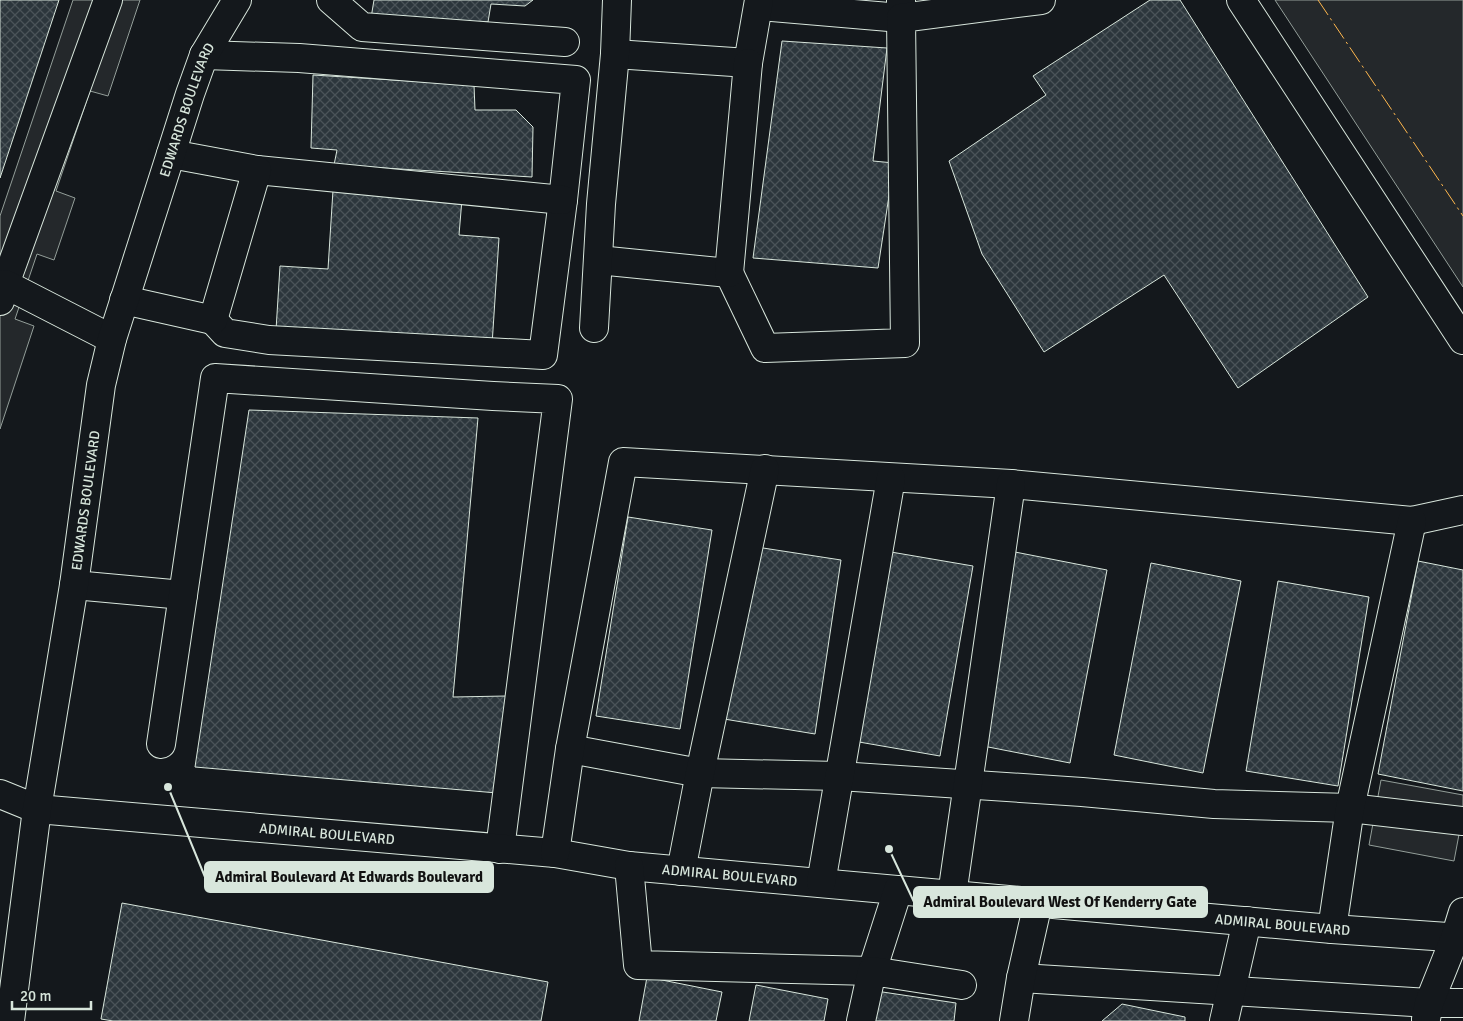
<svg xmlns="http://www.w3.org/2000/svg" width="1463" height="1021" viewBox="0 0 1463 1021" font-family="Signika,sans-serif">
	<defs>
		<pattern id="building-cross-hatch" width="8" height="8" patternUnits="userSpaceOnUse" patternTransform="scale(1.25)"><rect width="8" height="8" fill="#2c363c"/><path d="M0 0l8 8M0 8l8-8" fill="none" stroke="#4a5358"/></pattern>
	</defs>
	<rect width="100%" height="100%" fill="#14181c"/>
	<path fill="#24282b" stroke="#939e99" d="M73 0H140L108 96 90 91 56 191 75 198 54 260 37 254 15 319 34 326 0 429V216Z
		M1275 0H1463V287Z
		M1381 780 1463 795V813L1454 861 1369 845Z"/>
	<path fill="url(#building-cross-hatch)" stroke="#d8e6dc" d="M0 0H59L0 178Z
		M374 0H533L525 6 491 4 488 22 371 18Z
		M1150 0H1180L1368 297 1238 388 1164 275 1044 352 982 254 949 161 1046 95 1033 76Z
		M782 41 887 48 873 161 894 163 878 268 753 258Z
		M313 75 474 85 475 110H516L533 127 532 177 334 165 337 150 311 148Z
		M333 190 462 199 459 235 499 238 492 345 276 330 280 266 328 269Z
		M249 410 478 418 453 697 506 696 497 793 195 767Z
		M628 517 712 530 680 729 596 716Z
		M750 546 841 560 815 734 724 719Z
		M891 552 973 566 940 756 859 742Z
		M1015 552 1107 570 1070 763 978 745Z
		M1418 561 1463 570V791L1378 774Z
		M1151 563 1241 581 1203 773 1114 755Z
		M1278 581 1369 597 1338 786 1246 771Z
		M122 903 548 982 541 1021H113L101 1019Z
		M647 977 722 992 716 1021H639Z
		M756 985 828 999 824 1021H749Z
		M876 991 956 1003 954 1021H871Z
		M1122 1004 1185 1017V1021H1102Z"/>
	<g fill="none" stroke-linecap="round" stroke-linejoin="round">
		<g stroke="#d8e6dc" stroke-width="30">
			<g id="minor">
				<path d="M331 0 362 27 565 42"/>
				<path d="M1241 0 1463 340"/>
				<path d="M759 6 901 18V0"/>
				<path d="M615 54 748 63 759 0"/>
				<path d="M204 55 299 58 576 80 563 200 543 355 269 340 225 333 213 320"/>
				<path d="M257 170 563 200"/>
				<path d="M598 260 729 273 765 348 905 343 901 18 1041 0"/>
				<path d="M729 273 748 63"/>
				<path d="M5 284 108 0"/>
				<path d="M124 300 213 320 257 170 171 154"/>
				<path d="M0 301 5 284 112 339"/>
				<path d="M594 328 601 204 615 54 617 0"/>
				<path d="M74 585 183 595"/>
				<path d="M161 744 215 378 493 396 558 399 500 849"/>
				<path d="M570 749 700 773 839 776 1082 792 1214 804 1350 808 1463 821"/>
				<path id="s1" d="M0 794 37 809 555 853 629 866 1332 929 1463 938"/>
				<path d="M555 853 570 749 623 462 1011 484 1412 521 1463 510"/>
				<path d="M629 866 638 965 872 971 898 890"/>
				<path d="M681 871 700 773 765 469"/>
				<path d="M821 883 891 478"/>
				<path d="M952 895 1011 484"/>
				<path d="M1332 929 1350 808 1412 521"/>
				<path d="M1021 978 1429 1003H1463"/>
				<path d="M1426 1019 1429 1003 1455 938 1463 912"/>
				<path id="s2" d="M10 1021 37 809 74 585 101 385 112 339 190 94 204 55 237 0"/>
				<path d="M861 1021 872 971 962 985"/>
				<path d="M1014 1021 1021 978 1038 903"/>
				<path d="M1224 1021 1247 921"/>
			</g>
		</g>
		<use href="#minor" stroke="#14181c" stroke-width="28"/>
		<path stroke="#ffb74d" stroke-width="1" stroke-dasharray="18 4 2.5 4" stroke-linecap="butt" d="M1318 0 1463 216"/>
	</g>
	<g text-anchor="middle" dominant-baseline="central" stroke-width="4" stroke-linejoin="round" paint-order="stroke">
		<g font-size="14" fill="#d8e6dc" stroke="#14181c">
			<text stroke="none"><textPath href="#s2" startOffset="931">EDWARDS BOULEVARD</textPath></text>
			<text stroke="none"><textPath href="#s2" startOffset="526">EDWARDS BOULEVARD</textPath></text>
			<text stroke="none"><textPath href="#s1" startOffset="331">ADMIRAL BOULEVARD</textPath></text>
			<text stroke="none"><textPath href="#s1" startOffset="736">ADMIRAL BOULEVARD</textPath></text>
			<text stroke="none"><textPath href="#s1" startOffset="1291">ADMIRAL BOULEVARD</textPath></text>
		</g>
	</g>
	<path fill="none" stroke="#d8e6dc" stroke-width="2" d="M168 787L205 877M889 849L914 902"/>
	<g fill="#d8e6dc" stroke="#14181c" stroke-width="2">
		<circle cx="168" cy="787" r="5"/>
		<circle cx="889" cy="849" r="5"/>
	</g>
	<g fill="#d8e6dc" stroke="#d8e6dc" stroke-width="2">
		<rect x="205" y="862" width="288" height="30" rx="5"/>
		<rect x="914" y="887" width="293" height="30" rx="5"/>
	</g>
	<g font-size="15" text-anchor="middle" font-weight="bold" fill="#111">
		<text x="349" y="882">Admiral Boulevard At Edwards Boulevard</text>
		<text x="1060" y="907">Admiral Boulevard West Of Kenderry Gate</text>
	</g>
	<path d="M12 1001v8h79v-8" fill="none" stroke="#d8e6dc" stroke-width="2.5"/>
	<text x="20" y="1001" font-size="15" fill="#d8e6dc" stroke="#14181c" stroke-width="4" paint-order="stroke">20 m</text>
</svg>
